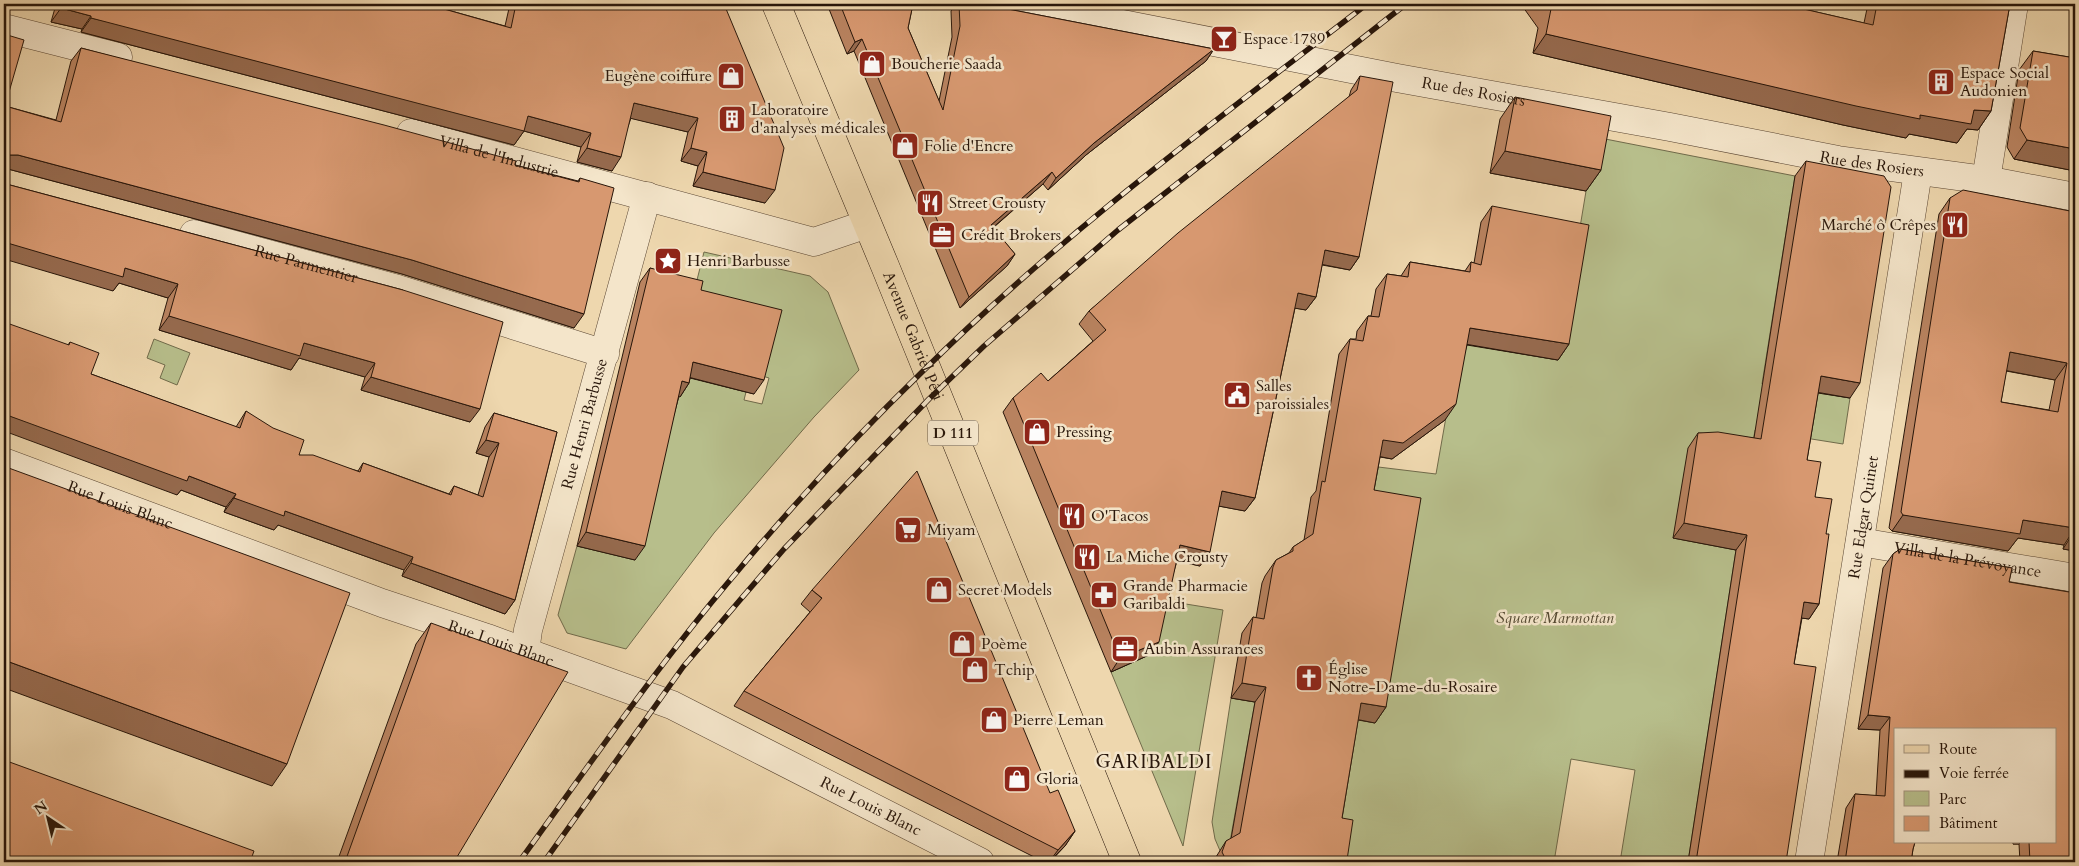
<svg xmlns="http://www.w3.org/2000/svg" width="2079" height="866" viewBox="0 0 2079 866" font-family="Cardo,serif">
	<rect width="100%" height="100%" fill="#eed7ae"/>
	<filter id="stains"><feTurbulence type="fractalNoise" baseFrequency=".004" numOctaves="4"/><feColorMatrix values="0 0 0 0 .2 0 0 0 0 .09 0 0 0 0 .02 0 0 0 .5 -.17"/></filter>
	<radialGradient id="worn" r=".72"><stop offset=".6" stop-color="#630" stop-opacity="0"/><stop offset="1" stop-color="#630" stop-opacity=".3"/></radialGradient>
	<path fill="#b7be8b" stroke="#706a4a" d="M1595 137 1795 176 1762 384 1850 398 1843 444 1755 430 1751 454 1721 546 1736 550 1688 862H1620L1635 770 1571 759 1554 862H1338L1331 833 1355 504 1370 466 1436 474 1459 343 1558 360Z
		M704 252 810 276 828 292 859 370 814 417 714 533 626 649 567 633 558 615 577 546 635 559 684 376 746 392 744 400 762 404 769 378 759 375 691 304Z
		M154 339 190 353 177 385 160 378 165 365 147 358Z
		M1161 600 1223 610 1183 846 1111 672 1149 655Z
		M1231 698 1255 702 1228 853H1221L1215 839 1212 822Z"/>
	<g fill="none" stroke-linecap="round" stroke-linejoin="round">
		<g stroke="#5a4633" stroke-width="29">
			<g id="minor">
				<path id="s1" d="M1021 4 1397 78 1670 127 1838 160 1986 180 2075 197"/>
				<path d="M4 28 118 57"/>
				<path id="s2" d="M411 133 814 242 867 224"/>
				<path d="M1986 180 2014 4"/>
				<path id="s3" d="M194 234 398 289 605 354"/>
				<path id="s4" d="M4 462 382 603 487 638 672 705 980 862"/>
				<path id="s5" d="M1860 542 2075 578"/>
				<path id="s6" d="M525 652 528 630 647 196"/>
				<path id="s7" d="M1809 862 1918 172"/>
			</g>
		</g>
		<g stroke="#28160a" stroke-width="29">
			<g id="major">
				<path id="s8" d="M776 4 885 266 1127 862"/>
			</g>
		</g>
		<use href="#minor" stroke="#f4e5ca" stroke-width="28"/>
		<use href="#major" stroke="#eed7ae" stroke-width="28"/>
		<g stroke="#28160a" stroke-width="5.5">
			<path id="rail" d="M519 862C588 767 655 669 731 579 791 507 854 438 921 373 1058 237 1214 122 1367 4
				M544 862 683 667 740 600 784 549 929 399 984 346 1118 230 1406 4"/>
		</g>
		<use href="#rail" stroke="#f4e5ca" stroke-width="4" stroke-dasharray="11" stroke-linecap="butt"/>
	</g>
	<path fill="#b98360" stroke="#28160a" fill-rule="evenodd" d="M39 4H438L437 7 505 26 510 4H724L765 203 693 186 698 166 681 161 688 132 631 118 612 171 577 162 581 147 524 131 514 145 81 32 82 29 51 22 55 8Z
		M832 4H913L908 28 939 101 952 37 951 11 956 4H982L1214 49 1206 61 1086 155 1048 190 1043 184 993 228 1015 254 1007 266 960 308 854 51 847 54 829 9Z
		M1525 4H1782L1864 23 1868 4H2010L1991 111 1978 130 1967 129 1957 143 1909 134 1906 138 1843 125 1533 53 1538 28 1523 7Z
		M81 48 515 165 578 181 580 178 574 328 402 274 8 169 5 106 56 120 71 61Z
		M2033 51 2075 58V171L2014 159 2007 147 2019 70Z
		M1360 76 1359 257 1350 270 1322 265 1316 297 1306 310 1295 308 1255 498 1245 511 1219 506 1200 566 1177 561 1149 655 1111 672 1003 412 1013 398 1048 381 1093 341 1079 324 1089 311 1349 97 1351 90Z
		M1515 97 1601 170 1586 191 1490 173 1500 119Z
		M1806 161 1850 398 1818 393 1807 460 1815 497 1826 534 1819 604 1809 619 1802 618 1794 664 1786 862H1688L1736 550 1673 538 1688 448 1698 433 1754 438 1795 176Z
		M10 185 403 290 470 422 361 390 365 377 299 358 291 370 159 330 168 298 119 283 113 291Z
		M1950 198 2075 212V551L2063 549 2064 545 2018 538 2008 551 1892 531 1889 528 1939 214ZM2006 371 2055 380 2049 410 2001 402Z
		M1492 206 1569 344 1558 360 1467 345 1445 420 1392 459 1380 457 1374 490 1386 707 1375 723 1358 720 1342 818 1347 862H1213L1216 857 1226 841 1231 839 1255 702 1231 698 1242 633 1253 617 1256 618 1262 583 1265 576 1276 560 1289 553 1293 547 1304 540 1311 497 1316 491 1339 354 1350 339H1356L1357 331 1368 316H1371L1376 289 1387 274 1401 276 1410 262 1465 271 1471 262 1474 263 1481 222Z
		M650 268 701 290 754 394 690 378 689 383 680 397 679 396 635 560 577 546 640 282Z
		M70 342 91 374 236 427 246 411 299 455 358 471 363 463 449 494 454 486 478 495 489 457 476 453 485 427 494 413 557 432 515 600 505 614 402 576 404 570 278 525 274 530 224 512 226 507 181 490 177 495 68 345Z
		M1900 549 2012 568 2009 582 2075 593V862H2020L2019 844H2013V842H2055V730H1895V842H1915L1913 849 1911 862H1837L1846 808 1855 794 1876 796 1880 730 1858 729 1883 568 1893 554Z
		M812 590 1050 793 1075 831 1065 846 1050 862H1044L734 706 744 691 810 612 801 604Z
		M431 623 454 862H337L416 644Z"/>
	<path fill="#966a4e" stroke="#28160a" d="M39 4H57L55 8Z
		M61 8 91 16 82 29 51 22Z
		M91 18 528 116 591 133 581 147 524 131 514 145 81 32Z
		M1546 34 1920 115 1974 110 1991 111 1978 130 1967 129 1957 143 1909 134 1906 138 1843 125 1533 53Z
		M862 39 854 51 847 54 855 42Z
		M1214 49 1206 61 1086 155 1048 190 1056 178 1094 143Z
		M634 103 698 118 688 132 625 117Z
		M2027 140 2075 149V171L2014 159Z
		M587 148 621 157 612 171 577 162Z
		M691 148 707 152 698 166 681 161Z
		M1505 151 1601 170 1586 191 1490 173Z
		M9 155H18L412 260 584 314 574 328 402 274 8 169H4V159Z
		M703 172 775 190 765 203 693 186Z
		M1052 172 1043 184 982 237 991 225Z
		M4 242 125 268 178 284 168 298 119 283 113 291 4 259Z
		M1325 250 1359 257 1350 270 1315 263Z
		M1015 254 1007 266 960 308 969 297Z
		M1298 293 1316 297 1306 310 1288 307Z
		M169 316 304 343 375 363 365 377 299 358 291 370 159 330Z
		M1470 328 1569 344 1558 360 1459 343Z
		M2010 352 2067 363 2055 380 1998 369Z
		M693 362 764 380 754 394 684 376Z
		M1821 376 1860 383 1850 398 1810 391Z
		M371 377 480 409 470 422 361 390Z
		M682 381 689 383 680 397 673 395Z
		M1456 404 1445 420 1392 459 1372 455 1383 440Z
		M4 414 189 476 236 494 226 507 181 490 177 495 4 431Z
		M486 440 499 443 489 457 476 453Z
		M1222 491 1255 498 1245 511 1213 505Z
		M234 498 285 511 413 557 404 570 278 525 274 530 224 512Z
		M1903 515 2023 520 2075 528 2064 545 2018 538 2008 551 1892 531Z
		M1684 523 1747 535 1736 550 1673 538Z
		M586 532 645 546 635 560 577 546Z
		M2074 532 2075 533V551L2063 549Z
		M1180 545 1210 552 1200 566 1170 559Z
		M411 563 515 600 505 614 402 576Z
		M1804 602 1819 604 1809 619 1794 617Z
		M1159 642 1149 655 1111 672 1120 658Z
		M4 660 287 764 272 786 4 688Z
		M1242 683 1266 687 1255 702 1231 698Z
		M1361 703 1386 707 1375 723 1350 718Z
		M1868 715 1890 717 1880 730 1858 729Z
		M1075 831 1065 846 1049 862 1058 850Z
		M2014 842H2021L2019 844H2013Z"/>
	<path fill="#d79870" stroke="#28160a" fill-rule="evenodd" d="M62 4H438L437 7 511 28 516 4H724L784 148 775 190 703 172 707 152 691 148 698 118 634 103 621 157 587 148 591 133 528 116 524 131 91 18V16L61 8Z
		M840 4H913L908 28 943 110 960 26 959 4H982L1214 49 1094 143 1056 178 1052 172 991 225 1015 254 969 297 862 39 855 42Z
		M1547 4H1782L1873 25 1877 4H2010L1991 111 1974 110 1971 124 1920 115V119L1856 106 1546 34 1551 9Z
		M4 34 24 40 5 106 61 122 81 48 384 125 516 161 515 165 579 182 580 178 614 188 584 314 412 260 18 155H9L4 159Z
		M2033 51 2075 58V149L2027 140 2020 128Z
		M1360 76 1393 82 1359 257 1325 250 1316 297 1298 293 1255 498 1222 491 1210 552 1180 545 1159 642 1120 658 1013 398 1041 373 1048 381 1106 330 1089 311 1178 233 1357 90Z
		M1515 97 1611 116 1601 170 1505 151Z
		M1806 161 1884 176 1891 187 1860 383 1821 376 1807 460 1821 462 1815 497 1832 499 1826 534H1829L1819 604 1804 602 1794 664 1816 667 1786 862H1696L1747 535 1684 523 1698 433 1718 432 1761 439Z
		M4 182 10 185 403 290 503 322 480 409 371 377 375 363 304 343 300 356 169 316 178 284 125 268 123 277 4 242Z
		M1963 190 2075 212V528L2023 520 2020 534 1903 515 1901 512 1950 198ZM2010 352 2067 363 2058 412 2001 402Z
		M1492 206 1589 225 1569 344 1470 328 1456 404 1403 443 1383 440 1374 490 1421 498 1386 707 1361 703 1342 818 1353 820 1347 860V862H1227L1222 852 1226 841 1240 833 1266 687 1242 683 1253 617 1264 619 1273 567 1276 560 1293 551V547L1313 534 1322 481 1325 482 1350 339 1363 341 1368 316 1379 317 1387 274 1408 277 1410 262 1470 272 1471 262 1481 265Z
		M650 268 703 281 701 290 782 310 764 380 693 362 689 383 682 381 645 546 586 532Z
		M4 322 69 345 70 342 99 353 91 374 240 428 246 411 273 428 304 440 299 455H313L360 472 363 463 451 495 454 486 483 497 499 443 486 440 494 413 557 432 515 600 411 563 413 557 285 511 284 516 234 498 236 494 189 476 187 481 4 414Z
		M6 467 350 593 287 764 4 660V472Z
		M917 471 1050 793 1058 790 1075 831 1058 850 744 691 822 598 812 590Z
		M1900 549 2012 568 2009 582 2075 593V862H2030L2029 842H2055V730H1895V842H1915L1913 849 1911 862H1845L1855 794 1885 796 1890 717 1868 715 1893 554Z
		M431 623 568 672 454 862H345Z
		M4 760 254 851 250 862H4Z
		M1629 860 1641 862H1629Z"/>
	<defs>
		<g id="bar-square" transform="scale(1.4375)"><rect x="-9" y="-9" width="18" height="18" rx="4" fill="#8f2418" stroke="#f4e5ca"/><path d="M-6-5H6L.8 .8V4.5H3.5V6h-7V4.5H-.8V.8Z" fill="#fff"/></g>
		<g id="shop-square" transform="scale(1.4375)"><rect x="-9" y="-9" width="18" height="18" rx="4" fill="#8f2418" stroke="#f4e5ca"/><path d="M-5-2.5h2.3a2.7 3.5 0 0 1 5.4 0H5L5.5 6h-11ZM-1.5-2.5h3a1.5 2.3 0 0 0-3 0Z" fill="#fff"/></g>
		<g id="building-square" transform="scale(1.4375)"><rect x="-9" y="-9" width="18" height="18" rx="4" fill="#8f2418" stroke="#f4e5ca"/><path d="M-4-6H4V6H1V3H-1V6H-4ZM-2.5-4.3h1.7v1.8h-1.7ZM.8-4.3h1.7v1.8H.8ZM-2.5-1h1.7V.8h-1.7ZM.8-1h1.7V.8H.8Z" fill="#fff"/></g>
		<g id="restaurant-square" transform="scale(1.4375)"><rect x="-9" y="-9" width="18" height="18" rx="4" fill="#8f2418" stroke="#f4e5ca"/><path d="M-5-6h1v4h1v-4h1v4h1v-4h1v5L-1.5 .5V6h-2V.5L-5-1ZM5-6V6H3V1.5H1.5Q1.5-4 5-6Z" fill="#fff"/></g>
		<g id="office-square" transform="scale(1.4375)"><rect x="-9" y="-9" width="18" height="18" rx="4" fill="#8f2418" stroke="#f4e5ca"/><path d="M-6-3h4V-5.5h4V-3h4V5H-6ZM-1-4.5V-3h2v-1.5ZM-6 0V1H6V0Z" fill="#fff"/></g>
		<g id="sight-square" transform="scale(1.4375)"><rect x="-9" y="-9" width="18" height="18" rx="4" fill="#8f2418" stroke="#f4e5ca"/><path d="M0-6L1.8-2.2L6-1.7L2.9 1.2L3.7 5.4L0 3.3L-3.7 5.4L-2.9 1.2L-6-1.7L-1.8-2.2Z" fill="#fff"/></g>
		<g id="civic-square" transform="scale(1.4375)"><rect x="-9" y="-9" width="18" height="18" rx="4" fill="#8f2418" stroke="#f4e5ca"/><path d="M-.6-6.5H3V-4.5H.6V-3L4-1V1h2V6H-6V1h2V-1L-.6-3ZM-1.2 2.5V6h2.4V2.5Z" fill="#fff"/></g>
		<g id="supermarket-square" transform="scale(1.4375)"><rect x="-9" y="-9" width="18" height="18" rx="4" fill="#8f2418" stroke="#f4e5ca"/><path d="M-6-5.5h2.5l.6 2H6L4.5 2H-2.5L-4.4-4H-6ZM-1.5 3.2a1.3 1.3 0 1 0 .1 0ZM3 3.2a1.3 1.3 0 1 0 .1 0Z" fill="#fff"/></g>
		<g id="pharmacy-square" transform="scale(1.4375)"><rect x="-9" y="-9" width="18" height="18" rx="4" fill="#8f2418" stroke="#f4e5ca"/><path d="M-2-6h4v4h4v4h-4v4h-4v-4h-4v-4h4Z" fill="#fff"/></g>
		<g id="church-square" transform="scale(1.4375)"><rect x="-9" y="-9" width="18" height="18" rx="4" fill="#8f2418" stroke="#f4e5ca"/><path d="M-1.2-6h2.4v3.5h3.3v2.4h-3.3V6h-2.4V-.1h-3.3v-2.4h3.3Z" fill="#fff"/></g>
	</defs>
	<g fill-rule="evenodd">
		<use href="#bar-square" x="1224" y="39"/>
		<use href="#shop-square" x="872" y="64"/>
		<use href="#shop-square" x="731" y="76"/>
		<use href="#building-square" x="1941" y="82"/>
		<use href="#building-square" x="732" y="119"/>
		<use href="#shop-square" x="905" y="146"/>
		<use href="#restaurant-square" x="930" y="203"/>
		<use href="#restaurant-square" x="1955" y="225"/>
		<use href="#office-square" x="942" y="235"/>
		<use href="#sight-square" x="668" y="261"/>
		<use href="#civic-square" x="1237" y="395"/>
		<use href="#shop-square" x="1037" y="432"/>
		<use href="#restaurant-square" x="1072" y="516"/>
		<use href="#supermarket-square" x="908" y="530"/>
		<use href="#restaurant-square" x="1087" y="557"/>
		<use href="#shop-square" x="939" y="590"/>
		<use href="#pharmacy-square" x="1104" y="595"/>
		<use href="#shop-square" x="962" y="644"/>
		<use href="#office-square" x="1125" y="649"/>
		<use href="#shop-square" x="975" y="670"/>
		<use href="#church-square" x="1309" y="678"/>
		<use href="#shop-square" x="994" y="720"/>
		<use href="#shop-square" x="1017" y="779"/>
	</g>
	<g text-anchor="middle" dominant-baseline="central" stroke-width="5" stroke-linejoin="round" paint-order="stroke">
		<rect fill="#f4e5ca" stroke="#655444" stroke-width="1" x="928" y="420.5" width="50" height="25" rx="4"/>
		<g font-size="15" font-weight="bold" fill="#28160a">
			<text x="953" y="433">D 111</text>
		</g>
		<g font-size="16" fill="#28160a" stroke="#f4e5ca" text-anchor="start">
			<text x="1243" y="39">Espace 1789</text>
			<text x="891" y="64">Boucherie Saada</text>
			<text x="1960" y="73">Espace Social<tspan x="1960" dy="18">Audonien</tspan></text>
			<text x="712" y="76" text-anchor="end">Eugène coiffure</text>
			<text x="751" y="110">Laboratoire<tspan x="751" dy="18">d'analyses médicales</tspan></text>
			<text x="924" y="146">Folie d'Encre</text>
			<text x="949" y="203">Street Crousty</text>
			<text x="1936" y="225" text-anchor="end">Marché ô Crêpes</text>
			<text x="961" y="235">Crédit Brokers</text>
			<text x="687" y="261">Henri Barbusse</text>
			<text x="1256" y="386">Salles<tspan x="1256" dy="18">paroissiales</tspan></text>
			<text x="1056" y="432">Pressing</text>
			<text x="1091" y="516">O'Tacos</text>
			<text x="927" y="530">Miyam</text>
			<text x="1106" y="557">La Miche Crousty</text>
			<text x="1123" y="586">Grande Pharmacie<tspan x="1123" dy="18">Garibaldi</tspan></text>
			<text x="958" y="590">Secret Models</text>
			<text x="981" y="644">Poème</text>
			<text x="1144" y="649">Aubin Assurances</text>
			<text x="1328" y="669">Église<tspan x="1328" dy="18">Notre-Dame-du-Rosaire</tspan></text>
			<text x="994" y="670">Tchip</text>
			<text x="1013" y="720">Pierre Leman</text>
			<text x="1036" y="779">Gloria</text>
		</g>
		<g font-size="16" fill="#28160a" stroke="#f4e5ca">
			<text stroke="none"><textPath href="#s1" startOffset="461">Rue des Rosiers</textPath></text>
			<text stroke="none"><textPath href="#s2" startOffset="91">Villa de l'Industrie</textPath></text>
			<text stroke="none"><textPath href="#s1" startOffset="866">Rue des Rosiers</textPath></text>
			<text stroke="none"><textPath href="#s3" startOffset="116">Rue Parmentier</textPath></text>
			<text stroke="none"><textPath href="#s8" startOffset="359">Avenue Gabriel Péri</textPath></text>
			<text stroke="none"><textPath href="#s6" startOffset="236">Rue Henri Barbusse</textPath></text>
			<text stroke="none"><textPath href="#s4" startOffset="124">Rue Louis Blanc</textPath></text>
			<text stroke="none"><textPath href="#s7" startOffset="349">Rue Edgar Quinet</textPath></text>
			<text stroke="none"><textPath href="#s5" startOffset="109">Villa de la Prévoyance</textPath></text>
			<text stroke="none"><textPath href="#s4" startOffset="529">Rue Louis Blanc</textPath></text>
			<text stroke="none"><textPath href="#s4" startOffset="934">Rue Louis Blanc</textPath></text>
		</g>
		<g font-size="16" font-style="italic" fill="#534831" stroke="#f4e5ca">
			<text x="1555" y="618">Square Marmottan</text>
		</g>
		<g font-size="19" letter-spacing="1" fill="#28160a" stroke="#f4e5ca">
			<text x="1154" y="762">GARIBALDI</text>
		</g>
	</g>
	<rect width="2079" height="866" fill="none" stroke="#eed7ae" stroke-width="20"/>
	<rect x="5" y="5" width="2069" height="856" fill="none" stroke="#28160a" stroke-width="2.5"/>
	<rect x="10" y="10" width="2059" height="846" fill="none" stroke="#28160a"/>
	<rect x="1894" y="728" width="162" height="115" fill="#f4e5ca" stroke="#a2927d"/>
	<rect x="1904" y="745" width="25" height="8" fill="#eed7ae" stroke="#a2927d"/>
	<text x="1939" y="754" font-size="15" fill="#28160a">Route</text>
	<rect x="1904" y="770" width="25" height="8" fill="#28160a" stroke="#a2927d"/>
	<text x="1939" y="778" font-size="15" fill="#28160a">Voie ferrée</text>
	<rect x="1904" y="791" width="25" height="15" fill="#b7be8b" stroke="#a2927d"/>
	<text x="1939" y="804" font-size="15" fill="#28160a">Parc</text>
	<rect x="1904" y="816" width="25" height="15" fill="#d79870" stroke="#a2927d"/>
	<text x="1939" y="828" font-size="15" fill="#28160a">Bâtiment</text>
	<g transform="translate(48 818) rotate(325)" stroke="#f4e5ca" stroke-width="4" paint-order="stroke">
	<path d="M0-4L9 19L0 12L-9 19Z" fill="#28160a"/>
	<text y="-8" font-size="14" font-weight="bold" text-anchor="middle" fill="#28160a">N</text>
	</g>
	<rect width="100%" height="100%" filter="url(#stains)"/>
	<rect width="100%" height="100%" fill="url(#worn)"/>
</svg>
